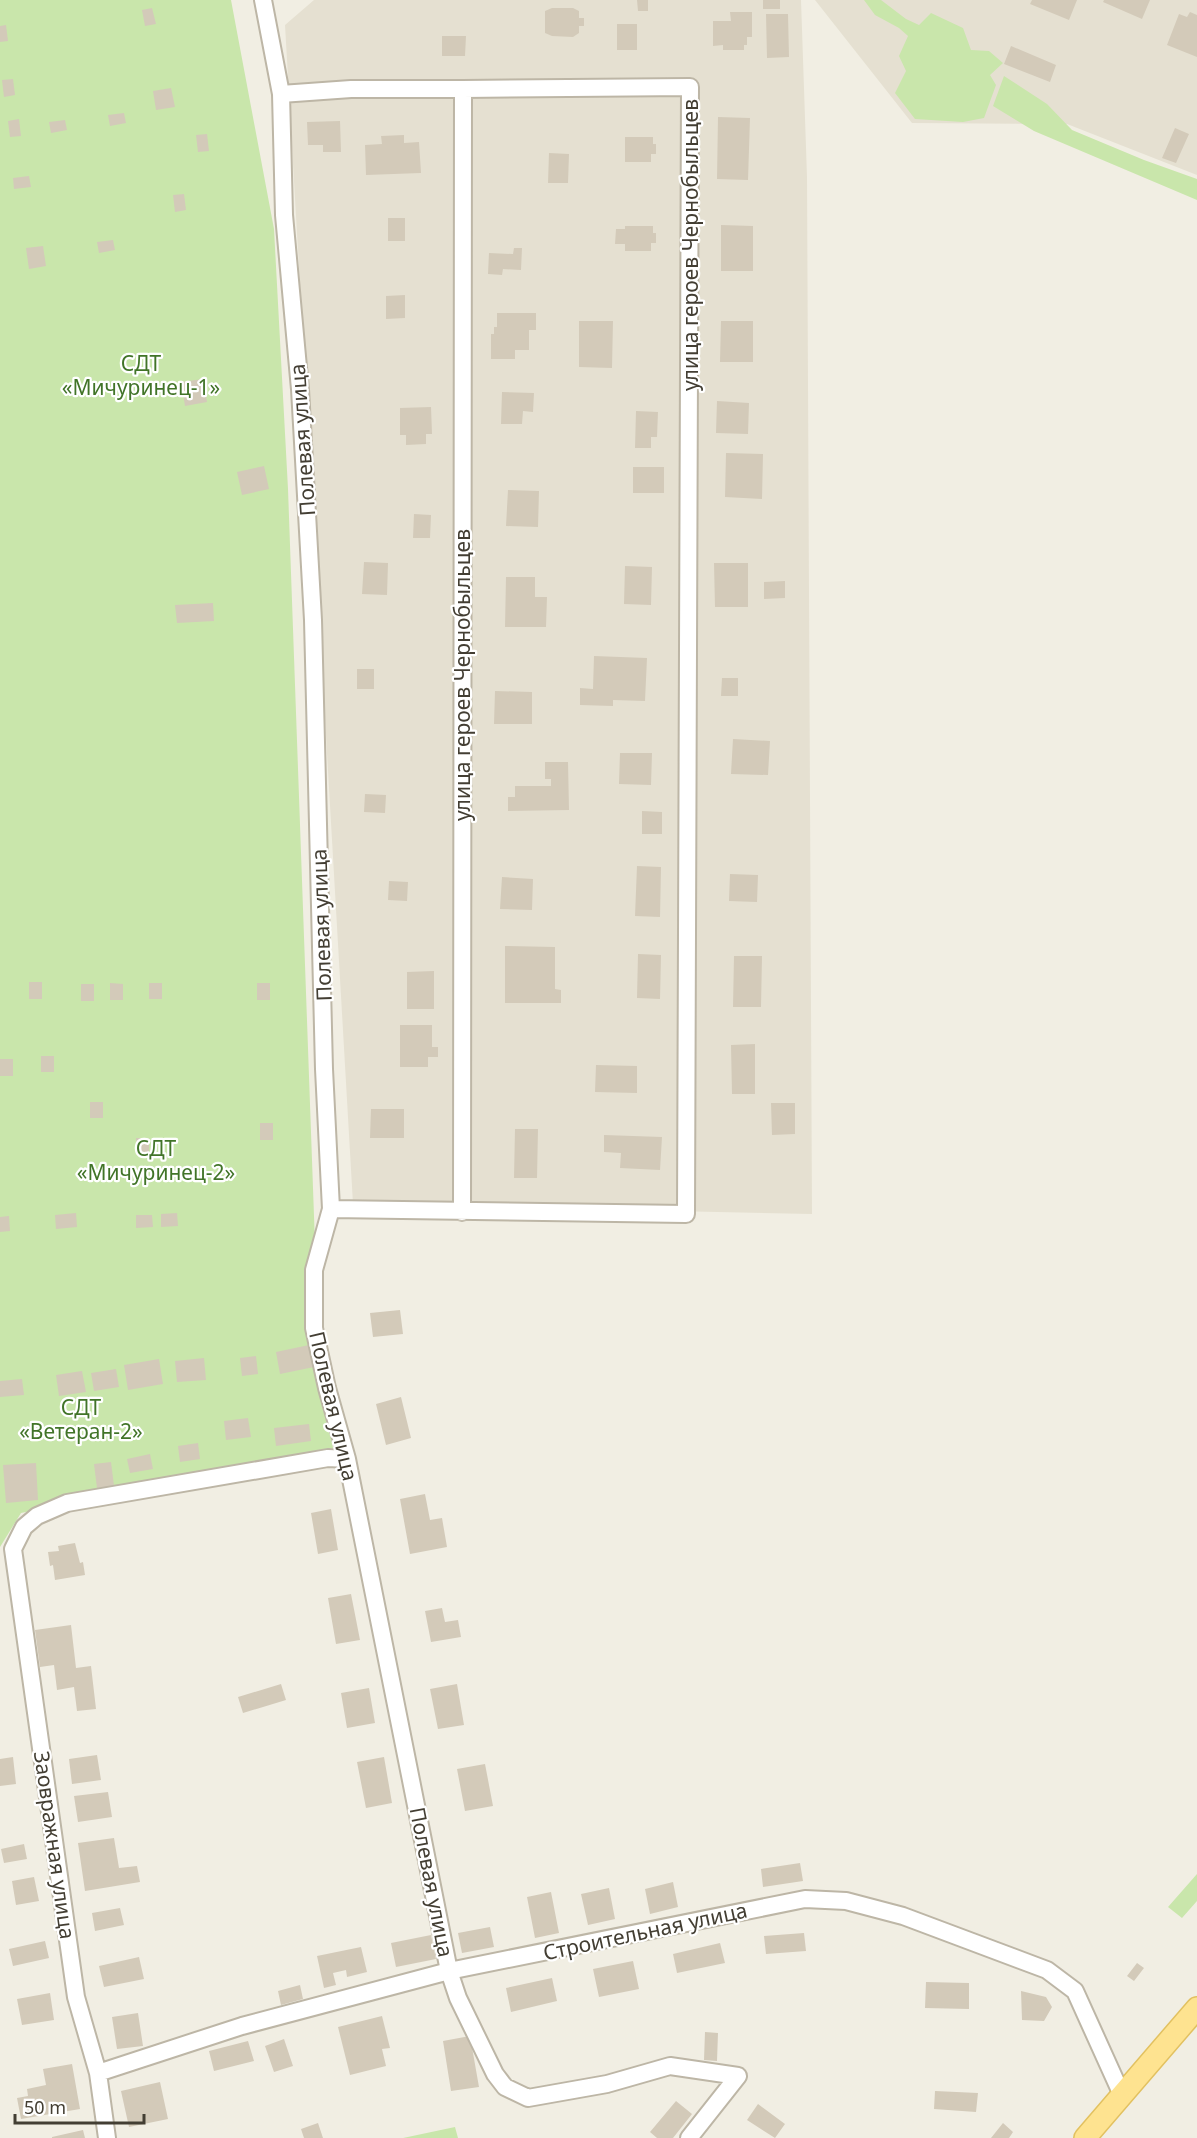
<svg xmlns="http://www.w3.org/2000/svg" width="1197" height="2138" viewBox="0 0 1197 2138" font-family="'Noto Sans',sans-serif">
	<rect width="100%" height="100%" fill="#f1eee3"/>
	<path fill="#e5e0d1" d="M314 0H801L807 177 812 1214 353 1204 285 25Z
		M815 0H1197V175L1067 124 912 123Z"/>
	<path fill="#c9e6ab" d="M0 0H231L274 229 288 489 315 1244 304 1307 333 1448 21 1513 0 1547Z
		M864 0H881L906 19 919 25 931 13 963 28 971 50 989 51 1003 63 990 75 996 85 984 118 963 122 915 119 895 93 906 71 899 56 908 36 899 28 875 15Z
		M1004 76 1047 104 1072 130 1144 160 1197 179V200L1034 131 993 106Z
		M1197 1874V1901L1182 1918 1168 1907Z
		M455 2127 458 2138H403Z"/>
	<path fill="#d3cab9" d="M637 0H648V11H638Z
		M763 0H780V9H763Z
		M1032 0H1077L1069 20 1030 4Z
		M1104 0H1150L1142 19 1103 2Z
		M152 8 156 24 145 26 142 10Z
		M552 8H573L579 11V18H584V26H579V33L573 37 552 36 545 33V11Z
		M730 12H752V37H747V45H744V50H723V45L713 46V21H731Z
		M1190 12 1197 15V57L1167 45 1179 14 1187 17Z
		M766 14H788L789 57 767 58Z
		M617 24H637V50H617Z
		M6 25 8 41 0 42V26Z
		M442 36H466L465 56H442Z
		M1011 46 1056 65 1050 82 1004 64Z
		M13 79 15 95 4 97 2 80Z
		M171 88 175 107 156 110 153 91Z
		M124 113 126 123 110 126 108 115Z
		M718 117 750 118 748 180 717 179Z
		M19 119 21 136 10 137 8 121Z
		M65 120 67 130 51 133 49 122Z
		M340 121 341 152H323V145H308L307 122Z
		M1175 128 1189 134 1176 163 1162 158Z
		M207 134 209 151 198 152 196 135Z
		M404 135V143L419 142 421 173 366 175 365 145 382 144 381 136Z
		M625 137H653V144H656V154H651V162H625Z
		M549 153 569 154 568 183H548Z
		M29 176 31 187 14 189 13 178Z
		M184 194 186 210 175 212 173 195Z
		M388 218H405V241H388Z
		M721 225 753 226V271H721Z
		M625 226H653V233H656V243H651V251H625V244H615L616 229H625Z
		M113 240 115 250 99 253 97 242Z
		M43 246 46 266 29 269 26 248Z
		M514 248H522L521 270 503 269 502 275 488 274 489 253 513 254Z
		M405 295V318L386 319V296Z
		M497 313H536V330H529V350H515V359H491V334H494V327H497Z
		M579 321H613L612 368 579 367Z
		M721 321H753V362H720Z
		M203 379 207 402 185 406 181 382Z
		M502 392 534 393 533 412 523 411 522 424H501Z
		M717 401 749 403 748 434 716 433Z
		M431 407 432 434H426V444L406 445V435H400V408Z
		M636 411 658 412 657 437H651V448H635Z
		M726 453 763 454 762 499 725 497Z
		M264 466 269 489 242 495 237 472Z
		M633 467H664V493H633Z
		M508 490 539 491 538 527 506 526Z
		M414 514 431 515 430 538H413Z
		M364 562 388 563 387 595 362 594Z
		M714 563H748V607H715Z
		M625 566 652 567 651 605 624 604Z
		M506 577H535V597H547L546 627H505Z
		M785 581V598L764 599V582Z
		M213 603 214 621 177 623 175 605Z
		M594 656 647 658 645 701 613 700V706L580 705V688L593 689Z
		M357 669H374V689H357Z
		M722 678H738V696H721Z
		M495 691 532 692V724H494Z
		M733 739 770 741 768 775 731 774Z
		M620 753H652L651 785 619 784Z
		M545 762H568L569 810 508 811V797H515V786H551V779H545Z
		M365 794 386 795 385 813 364 812Z
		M642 811 662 812V834H642Z
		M637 866 661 867 660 917 635 916Z
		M730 874 758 875 757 902 729 901Z
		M502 877 533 879 532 910 500 909Z
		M389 881 408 882 407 901 388 900Z
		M505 946 555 947V989L561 990V1003H505Z
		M638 954 661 955 660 999 637 998Z
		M734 956H762L761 1007H733Z
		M434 971V1009H407V972Z
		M29 982H42V999H29Z
		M110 983 123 984V1000H110Z
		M149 983H162V999H149Z
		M257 983H270V1000H257Z
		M81 984H94V1001H81Z
		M400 1025H432V1047H438V1057H428V1067H400Z
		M755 1044V1094H732L731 1045Z
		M41 1056H54V1072H41Z
		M0 1059H13V1076H0Z
		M596 1065 637 1066V1093L595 1092Z
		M90 1102H103V1118H90Z
		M771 1103H795V1134L772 1135Z
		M371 1109H404V1138H370Z
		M260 1123H273V1140H260Z
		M515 1129H538L537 1178H514Z
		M604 1135 662 1137 660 1170 620 1168 621 1153 604 1152Z
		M136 1138H149V1154H136Z
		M76 1213 77 1227 56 1229 55 1215Z
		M177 1213 178 1226 161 1227V1214Z
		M136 1215H152L153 1227 136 1228Z
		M9 1216 10 1231 0 1232V1217Z
		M400 1310 403 1334 373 1337 370 1313Z
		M309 1345 314 1367 280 1374 276 1352Z
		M256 1356 258 1374 242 1376 240 1358Z
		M204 1358 206 1380 177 1382 175 1361Z
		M159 1359 163 1384 128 1390 124 1365Z
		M116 1369 119 1387 94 1391 91 1373Z
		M82 1371 86 1392 59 1396 56 1375Z
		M22 1379 24 1395 0 1397V1381Z
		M401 1397 411 1438 386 1445 376 1404Z
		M248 1418 251 1437 226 1440 224 1421Z
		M309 1424 311 1441 276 1446 274 1428Z
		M198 1443 200 1459 180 1462 178 1446Z
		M150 1454 153 1469 130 1473 127 1459Z
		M111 1462 114 1486 97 1488 94 1464Z
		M36 1463 38 1500 6 1503 3 1465Z
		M425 1494 430 1520 442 1518 447 1547 410 1554 400 1499Z
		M331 1509 338 1550 318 1554 311 1513Z
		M75 1543 80 1563 83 1562 85 1575 55 1580 53 1565 50 1566 48 1552 59 1551 58 1546Z
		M351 1594 360 1640 336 1644 328 1598Z
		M442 1608 445 1622 458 1620 461 1637 431 1642 425 1611Z
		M71 1625 76 1668 91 1666 96 1709 77 1711 74 1687 57 1690 54 1665 40 1667 35 1630Z
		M281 1684 286 1700 243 1713 238 1697Z
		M457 1684 464 1725 438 1729 430 1689Z
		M369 1688 375 1723 347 1728 341 1693Z
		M97 1755 101 1780 72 1784 69 1759Z
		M13 1757 16 1784 0 1786V1759Z
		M384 1757 392 1803 366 1808 357 1762Z
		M485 1764 493 1806 465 1811 457 1769Z
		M108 1792 112 1817 78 1822 74 1796Z
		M114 1838 119 1868 137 1866 140 1882 85 1891 78 1843Z
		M24 1844 27 1859 4 1863 1 1849Z
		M800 1863 803 1881 763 1887 761 1869Z
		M34 1877 39 1901 16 1905 12 1881Z
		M673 1882 678 1907 650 1914 645 1889Z
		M609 1888 615 1919 588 1925 581 1894Z
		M551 1892 559 1933 535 1938 527 1897Z
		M120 1908 124 1925 95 1931 92 1913Z
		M490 1927 494 1947 462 1953 458 1933Z
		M804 1933 806 1951 766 1954 764 1936Z
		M431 1935 436 1959 396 1967 391 1943Z
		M45 1941 49 1958 13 1966 9 1949Z
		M720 1943 725 1963 677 1973 673 1954Z
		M361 1947 367 1972 347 1977 346 1970 333 1973 336 1985 324 1988 317 1956Z
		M139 1957 144 1979 104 1987 99 1966Z
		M633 1961 639 1989 599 1997 593 1969Z
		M1137 1963 1144 1968 1134 1981 1127 1976Z
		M552 1978 557 2001 511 2012 506 1988Z
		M926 1982 969 1983V2009L925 2008Z
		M300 1985 303 1999 281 2005 278 1991Z
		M1021 1991 1046 1997 1052 2007 1044 2021 1022 2020Z
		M50 1993 54 2020 22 2025 17 1999Z
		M138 2013 143 2046 117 2049 112 2017Z
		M382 2016 390 2048 382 2049 386 2066 350 2075 338 2027Z
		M705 2032 718 2033 717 2061 704 2060Z
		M470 2036 479 2087 451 2091 443 2041Z
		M284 2039 293 2066 274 2072 265 2046Z
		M248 2041 254 2061 214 2071 209 2051Z
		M72 2064 80 2109 21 2119 17 2098 28 2096 27 2089 46 2085 43 2069Z
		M160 2082 168 2119 129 2127 121 2091Z
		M935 2091 978 2093 976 2112 934 2109Z
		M676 2101 692 2114 673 2138H657L650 2132Z
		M758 2104 785 2124 775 2138 747 2120Z
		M318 2123 323 2138H304L301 2129Z
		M1003 2123 1013 2132 1009 2138H991Z
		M83 2130 85 2138H52V2137Z"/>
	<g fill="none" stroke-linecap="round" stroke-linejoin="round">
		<g stroke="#bdb6a6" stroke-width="20">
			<path id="minor" d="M263 0 281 94 284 215 300 389 313 620 324 1069 331 1209 314 1270V1328L327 1388 347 1459 449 1971 458 1998 495 2074 505 2087 528 2098 607 2084 670 2066 738 2076 689 2138
				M281 94 351 89H463
				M331 1209 686 1214 690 87 463 89 462 1212
				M98 2073 242 2026 449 1971 805 1899 846 1901 903 1916 1047 1970 1075 1991 1122 2095
				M107 2138 98 2073 76 1997 13 1549 24 1527 37 1516 67 1503 328 1458 347 1459"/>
		</g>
		<g stroke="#e2c160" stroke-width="24">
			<path id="major" d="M1085 2138 1197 2008"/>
		</g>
		<use href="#minor" stroke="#fff" stroke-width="16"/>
		<use href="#major" stroke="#fee390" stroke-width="21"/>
	</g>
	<g text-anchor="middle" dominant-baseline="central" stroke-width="4.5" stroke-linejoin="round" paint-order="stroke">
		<g font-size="21" fill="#433e33" stroke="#fff">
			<text transform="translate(690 245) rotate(-90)">улица героев Чернобыльцев</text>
			<text transform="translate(302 440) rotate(-94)">Полевая улица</text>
			<text transform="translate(462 675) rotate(-90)">улица героев Чернобыльцев</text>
			<text transform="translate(321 925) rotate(-92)">Полевая улица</text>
			<text transform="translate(334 1406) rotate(77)">Полевая улица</text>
			<text transform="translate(55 1845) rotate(82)">Заовражная улица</text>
			<text transform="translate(432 1882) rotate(79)">Полевая улица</text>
			<text transform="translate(645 1931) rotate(-12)">Строительная улица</text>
		</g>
		<g font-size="21" fill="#417428" stroke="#fff">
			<text x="141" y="363">СДТ<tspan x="141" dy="24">«Мичуринец-1»</tspan></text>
			<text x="156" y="1148">СДТ<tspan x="156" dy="24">«Мичуринец-2»</tspan></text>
			<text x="81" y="1407">СДТ<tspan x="81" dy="24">«Ветеран-2»</tspan></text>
		</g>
	</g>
	<path d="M15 2114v9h129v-9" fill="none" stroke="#433e33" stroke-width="3"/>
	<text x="24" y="2114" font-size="18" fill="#433e33" stroke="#ffffff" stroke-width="4.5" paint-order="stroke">50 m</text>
</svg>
